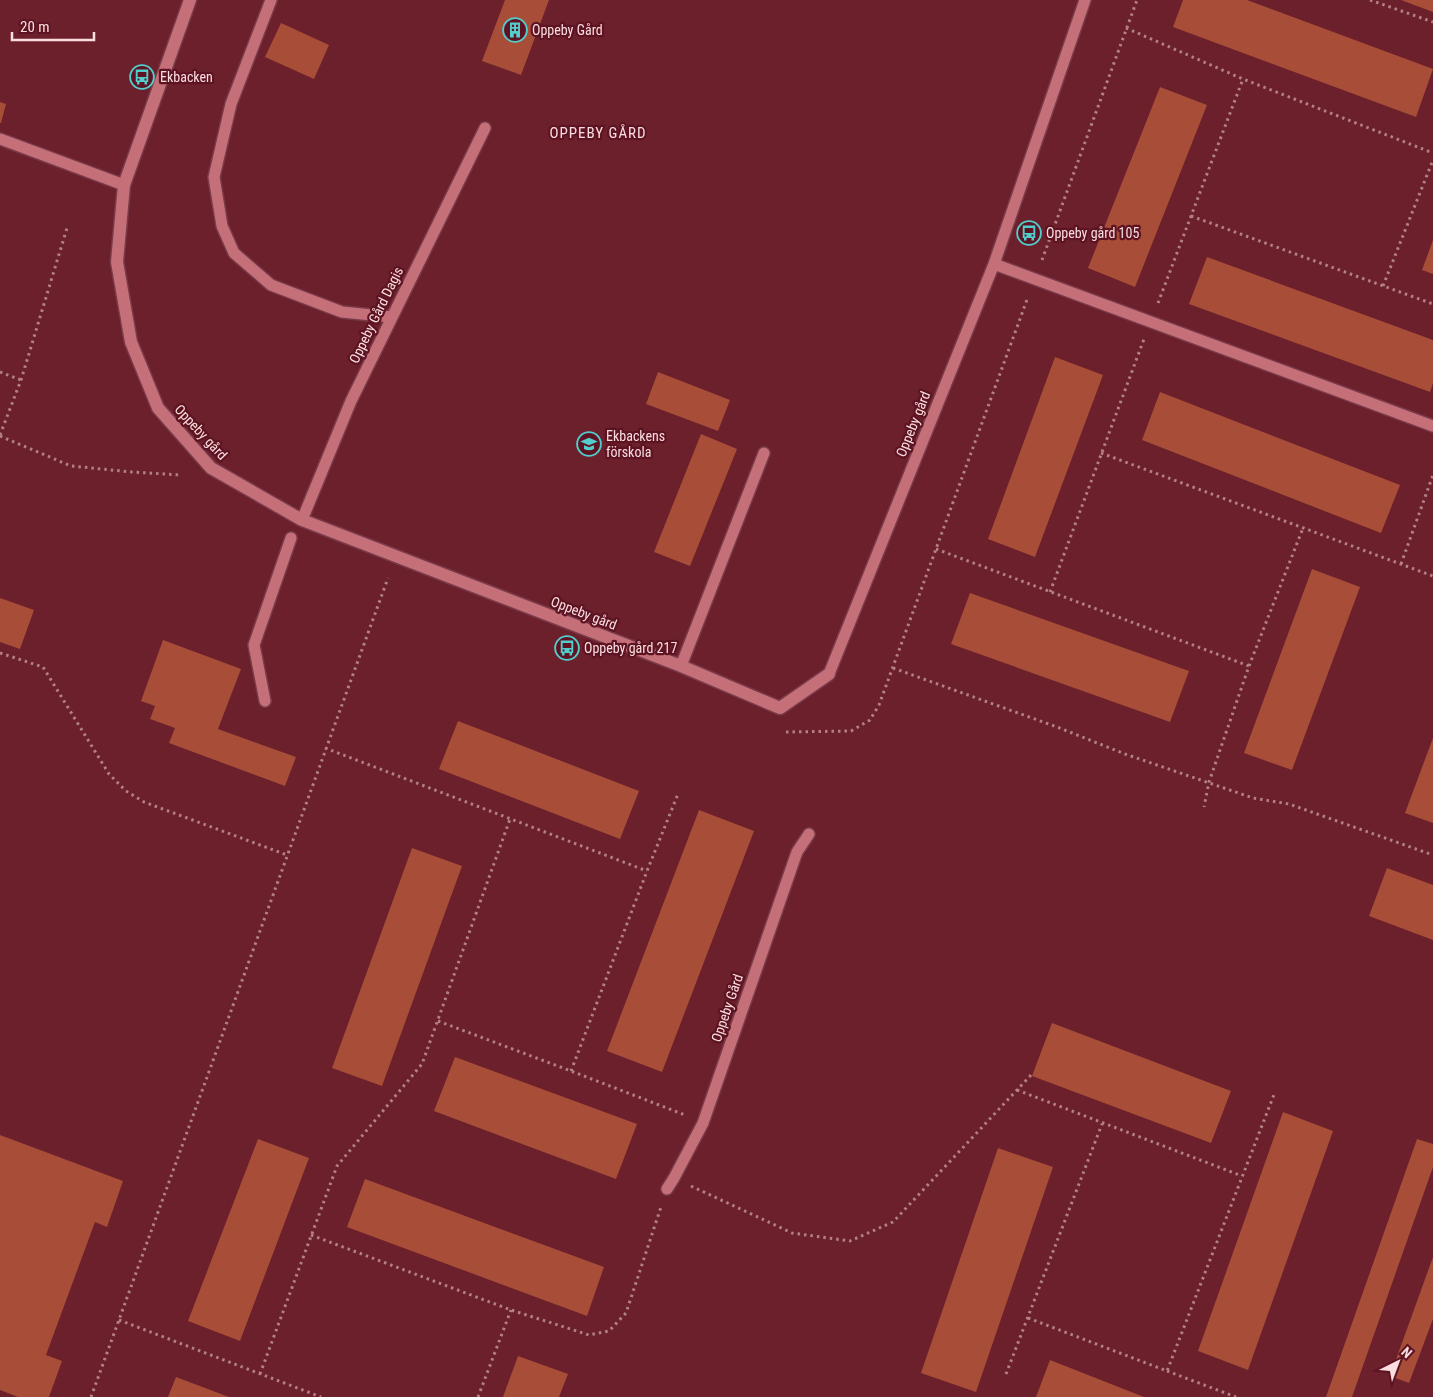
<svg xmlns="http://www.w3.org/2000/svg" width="1433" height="1397" viewBox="0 0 1433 1397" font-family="'Roboto Condensed',sans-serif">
	<rect width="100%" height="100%" fill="#6b202c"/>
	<path fill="#a74d38" d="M505 0H549L521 75 482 61Z
		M1183 0H1247L1433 69 1416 117 1173 27Z
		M1401 0H1433V12Z
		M281 23 329 45 314 79 265 57Z
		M1160 87 1207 105 1135 287 1088 268Z
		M0 102 6 104 1 123H0Z
		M1433 240V274L1422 270Z
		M1207 257 1433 340V383L1430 392 1189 304Z
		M1055 357 1103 375 1035 557 988 539Z
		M658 372 730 400 718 431 646 404Z
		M1160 392 1400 485 1381 533 1142 440Z
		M701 434 737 449 690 566 654 552Z
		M1312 569 1360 587 1292 770 1244 753Z
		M970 593 1189 671 1170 722 951 644Z
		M0 598 34 610 20 649 0 642Z
		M163 640 241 669 218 729 296 757 285 786 169 743 175 728 150 719 155 706 141 701Z
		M458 721 639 791 620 839 439 769Z
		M1433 738V823L1405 813Z
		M699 810 754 831 662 1072 607 1051Z
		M412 848 462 866 382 1086 332 1068Z
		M1387 868 1433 885V940L1369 916Z
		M1052 1023 1231 1091 1211 1143 1032 1076Z
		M455 1057 637 1124 616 1179 434 1111Z
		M1283 1112 1333 1131 1248 1370 1198 1351Z
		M0 1135 123 1181 107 1227 95 1222 46 1355 62 1361 49 1397H18L0 1390Z
		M258 1139 309 1158 240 1341 188 1321Z
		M1417 1139 1433 1144V1167L1352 1397H1326Z
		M998 1148 1053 1167 976 1392 921 1373Z
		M365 1179 604 1267 587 1316 347 1227Z
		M1433 1257V1319L1409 1383 1390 1376Z
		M518 1356 568 1374 559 1397H503Z
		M1050 1360 1144 1397H1036Z
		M176 1377 229 1397H168Z"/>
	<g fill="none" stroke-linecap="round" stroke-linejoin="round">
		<g stroke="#793a49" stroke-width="14">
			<path id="lane" d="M271 0 231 104 214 177 222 226 234 253 271 285 342 312 392 317
				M0 139 124 185
				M994 264 1433 426
				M302 520 351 401 485 128
				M681 666 764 453
				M829 674 994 264 1085 0
				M265 701 254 645 291 538
				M667 1189 674 1178 703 1123 797 852 809 834"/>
		</g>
		<g stroke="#793a49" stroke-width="15">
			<path id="street" d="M190 0 124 185 117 262 131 342 158 408 211 468 302 520 681 666 780 708 829 674"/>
		</g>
		<path stroke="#b38087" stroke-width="3" stroke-dasharray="2.5 4" stroke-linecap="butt" d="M1370 0 1433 22
			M1126 28 1243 79 1433 153
			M1191 216 1433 304
			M1042 260 1137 0
			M1383 286 1433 160
			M1158 303 1243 79
			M0 372 21 380
			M0 435 21 380 67 228
			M0 436 71 466 132 472 181 475
			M1101 453 1433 576
			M936 549 1249 666 1209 782 1204 807
			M1401 564 1433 475
			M1050 592 1144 339
			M0 653 43 667 109 774 126 791 144 802 287 855
			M1249 666 1303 528
			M893 668 1057 727 1125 754 1253 798 1289 804 1433 855
			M786 732 851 731 870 720 879 705 1028 297
			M325 748 647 871
			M438 1021 571 1071 685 1115
			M571 1071 647 871 678 794
			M1017 1090 1242 1176
			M691 1186 792 1233 850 1241 893 1222 1032 1074
			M311 1235 511 1310 589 1335 609 1331 626 1313 661 1207
			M1028 1318 1167 1371 1275 1092
			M119 1320 321 1397
			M1167 1371 1236 1397
			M260 1374 337 1166 422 1064 510 819
			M1006 1374 1102 1124
			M91 1397 388 578
			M478 1397 511 1310"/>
		<use href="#lane" stroke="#c57079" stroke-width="11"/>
		<use href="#street" stroke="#c57079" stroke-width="12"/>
	</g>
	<defs>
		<g id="building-ring" transform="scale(1.25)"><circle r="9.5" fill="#5e1322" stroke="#52cdcc" stroke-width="1.5"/><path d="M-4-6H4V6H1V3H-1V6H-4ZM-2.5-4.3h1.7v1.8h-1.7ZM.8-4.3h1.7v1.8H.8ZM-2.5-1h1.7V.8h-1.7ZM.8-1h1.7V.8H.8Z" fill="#52cdcc"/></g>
		<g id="bus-ring" transform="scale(1.25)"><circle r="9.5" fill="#5e1322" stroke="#52cdcc" stroke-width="1.5"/><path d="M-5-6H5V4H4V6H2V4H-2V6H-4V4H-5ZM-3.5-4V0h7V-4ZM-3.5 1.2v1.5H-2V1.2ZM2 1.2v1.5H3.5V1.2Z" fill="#52cdcc"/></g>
		<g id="school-ring" transform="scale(1.25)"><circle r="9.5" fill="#5e1322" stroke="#52cdcc" stroke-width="1.5"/><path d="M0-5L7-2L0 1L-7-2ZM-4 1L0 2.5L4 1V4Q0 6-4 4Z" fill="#52cdcc"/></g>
	</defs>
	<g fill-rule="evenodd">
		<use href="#building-ring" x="515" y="30"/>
		<use href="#bus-ring" x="142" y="77"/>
		<use href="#bus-ring" x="1029" y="233"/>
		<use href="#school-ring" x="589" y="444"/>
		<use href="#bus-ring" x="567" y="648"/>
	</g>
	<g text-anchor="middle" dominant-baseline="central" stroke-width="4.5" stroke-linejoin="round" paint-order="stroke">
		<g font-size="14" fill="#fadedf" stroke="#5e1322" text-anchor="start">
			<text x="532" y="30">Oppeby Gård</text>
			<text x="160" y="77">Ekbacken</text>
			<text x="1046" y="233">Oppeby gård 105</text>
			<text x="606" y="436">Ekbackens<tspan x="606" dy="16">förskola</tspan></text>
			<text x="584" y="648">Oppeby gård 217</text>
		</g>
		<g font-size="14" fill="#fadedf" stroke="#5e1322">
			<text transform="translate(376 315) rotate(-64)">Oppeby Gård Dagis</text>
			<text transform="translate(913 424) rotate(-68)">Oppeby gård</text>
			<text transform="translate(201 432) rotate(47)">Oppeby gård</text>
			<text transform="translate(584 613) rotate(21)">Oppeby gård</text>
			<text transform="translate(727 1008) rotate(-71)">Oppeby Gård</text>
		</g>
		<g font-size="15" letter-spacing="1" fill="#fadedf" stroke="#5e1322">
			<text x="598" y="133">OPPEBY GÅRD</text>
		</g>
	</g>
	<g transform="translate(1398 1362) rotate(42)" stroke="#5e1322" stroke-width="4" paint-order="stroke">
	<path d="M0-4L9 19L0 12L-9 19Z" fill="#fadedf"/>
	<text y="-8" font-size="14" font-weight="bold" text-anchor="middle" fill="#fadedf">N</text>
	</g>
	<path d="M12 32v8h82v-8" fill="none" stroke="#fadedf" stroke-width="2.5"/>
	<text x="20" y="32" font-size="15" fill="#fadedf" stroke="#5e1322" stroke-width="4" paint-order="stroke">20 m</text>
</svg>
